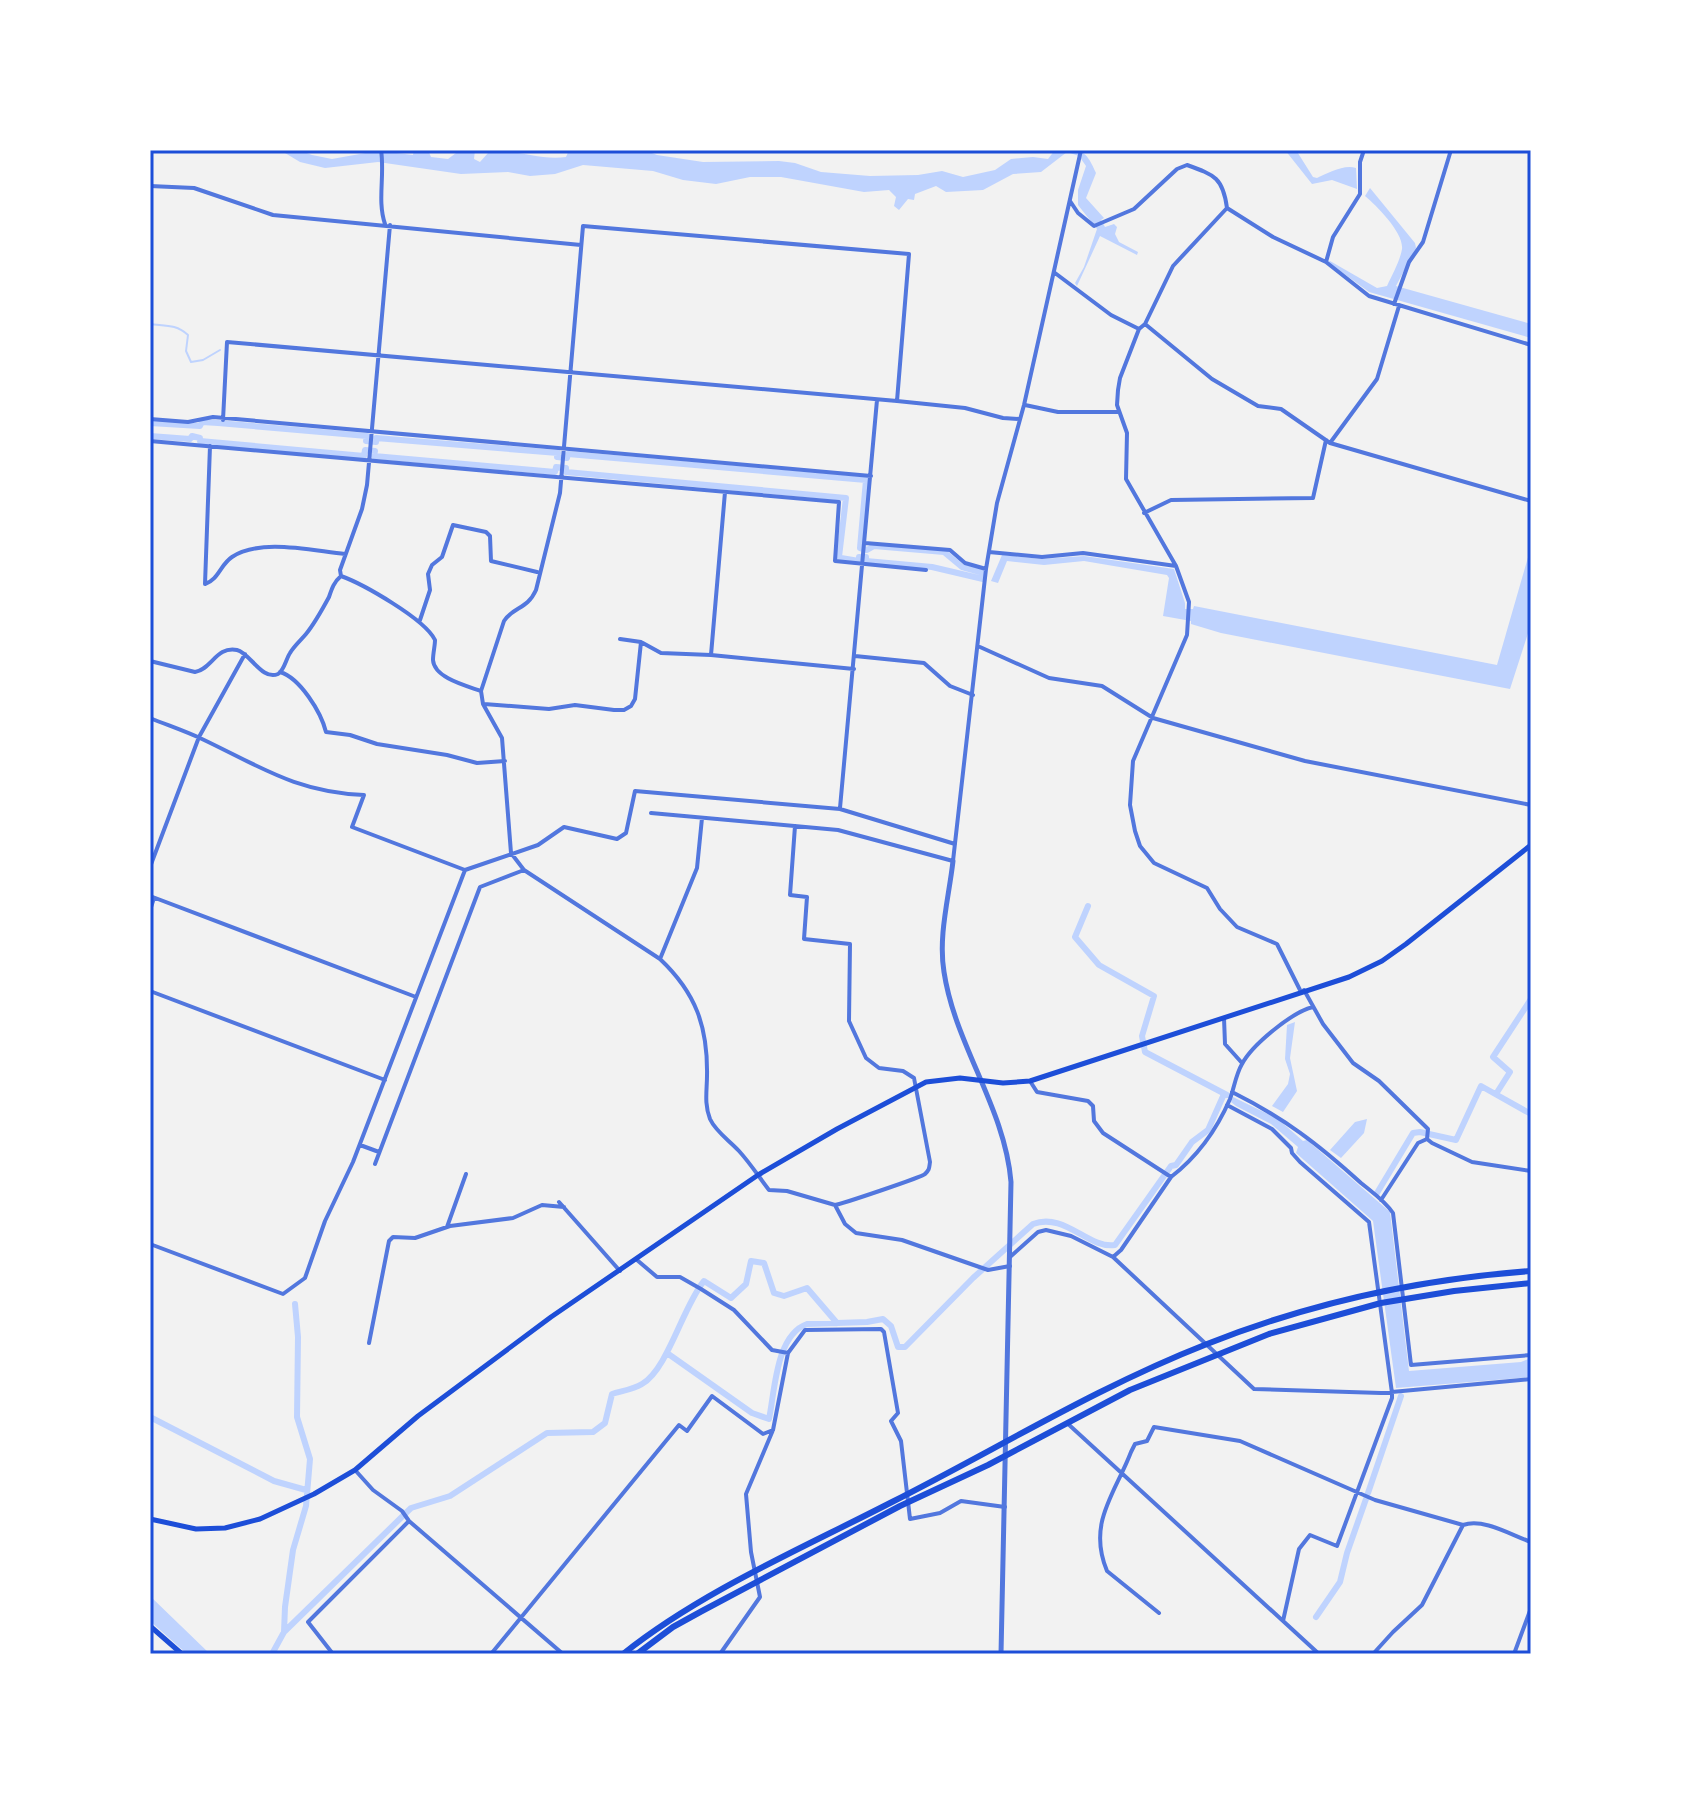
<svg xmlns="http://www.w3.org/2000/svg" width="1681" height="1804" viewBox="0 0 1681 1804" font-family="Raleway,sans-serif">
	<rect width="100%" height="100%" fill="#f2f2f2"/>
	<path fill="#bfd3fe" d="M280 150H299L312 155 332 159 371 152 372 150 413 155 414 150H428L431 157 448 159 460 150H475L474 159 480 162 488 153C517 148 539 161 566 157L569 150H644L657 155 703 162 779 161 795 163 821 172 870 176 918 175 942 171 963 177 995 170 1011 159 1033 157 1048 159 1055 150C1082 150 1085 148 1096 173L1086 198 1104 218 1101 220 1105 227 1114 224 1117 227 1115 234 1119 242 1138 252 1137 255 1100 236 1077 286 1075 283 1084 267 1097 229 1078 205V190L1086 166 1079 156 1067 152 1041 172 1013 174 983 190 946 192 936 186 915 194 914 200 908 199 899 210 894 206 896 197 889 190 864 192 781 177H750L716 184 683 180 653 171 583 165 555 174 530 176 508 172 461 174 378 162 325 168 300 162Z
		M1285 150H1296L1313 177 1317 178C1328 173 1344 164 1356 168L1357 189 1332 180 1312 184Z
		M1370 188 1415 243 1416 248 1396 286 1531 324V338L1369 292 1328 262 1330 261 1377 288 1387 286C1392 275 1400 261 1402 249 1404 233 1377 206 1365 196Z
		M1531 547V624L1510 689 1221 633 1191 624V621L1163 616 1169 578 1167 575 1084 561 1044 565 1007 561 998 583 991 581 1002 555 1042 559 1084 556 1174 569 1185 603V609H1193L1194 606 1497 665Z
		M1295 1022 1290 1058 1297 1091 1283 1112 1272 1106 1288 1084 1290 1074 1285 1059 1287 1025Z
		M1233 1097 1278 1119 1303 1141 1307 1140 1390 1212 1409 1371 1521 1362 1531 1358V1377L1396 1388 1373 1221 1296 1153 1298 1147 1271 1124 1236 1106 1231 1102Z
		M1367 1119 1364 1133 1341 1158 1330 1150 1355 1122Z
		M150 1596 210 1654H187L150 1621Z"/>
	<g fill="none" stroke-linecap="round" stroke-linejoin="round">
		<path stroke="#bfd3fe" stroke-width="2" d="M150 324C165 326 176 324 188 335L186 351 191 362 203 360 220 350"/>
		<path stroke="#bfd3fe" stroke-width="6" d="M150 423 200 426 202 422 218 423 367 436 366 441 376 442V438L558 453 557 457 567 458 568 454 866 480 860 548 867 550 874 546 944 552 962 567 984 573 983 579 932 567 866 561V557H859V561L841 558 839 557 846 498 566 472V468L556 467 555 472 374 456 375 451 365 450 364 456 200 441V438L192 436 190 439 150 436
			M1088 906 1075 937 1099 965 1154 996 1142 1036 1145 1052 1227 1095
			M1496 1094 1510 1072 1493 1057 1531 999
			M1377 1193 1413 1133 1420 1132 1456 1140 1481 1086 1531 1114
			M667 1353 752 1413 769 1419C775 1390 776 1335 807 1324L867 1322 883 1319 891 1326 898 1347H905L973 1278 1033 1224C1065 1212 1088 1249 1115 1245L1171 1166 1176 1165 1192 1142 1208 1130 1224 1094
			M150 1417 274 1481 306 1490
			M1368 1493 1401 1396
			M1316 1617 1340 1582 1347 1553 1366 1499
			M284 1632 411 1508 450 1496 547 1433 593 1432 605 1423 612 1394C622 1391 634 1389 642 1384 668 1369 683 1306 704 1281L731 1298 746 1284 751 1261 764 1263 774 1293 784 1296 807 1288 837 1323
			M272 1654 284 1632 285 1607 293 1550 306 1506 310 1459 297 1417 298 1337 295 1304"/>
		<path stroke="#5277de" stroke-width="4" d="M381 150C385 175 377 201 385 224
			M150 186 194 188 273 215 581 245
			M1070 201 1078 213 1094 226 1134 209 1177 169 1187 165C1215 175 1223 178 1227 208
			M1227 208 1173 266 1145 324 1139 329 1120 378 1118 390 1117 405 1127 433 1126 479 1176 566 1189 602 1187 635 1133 761 1130 805 1135 831 1140 846 1154 863 1207 888 1220 909 1237 927 1277 944 1301 992
			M1227 208 1273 237 1326 262 1369 296 1531 345
			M1326 262 1333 237 1360 194V162L1364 150
			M1055 273 1111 315 1139 329
			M1394 304 1409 262 1423 242 1451 150
			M1145 324 1212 379 1258 406 1281 409 1330 443 1531 501
			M1025 405 1058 412H1118
			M150 419 188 422 213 417 871 476
			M223 420 227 342 897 401 965 408 1003 418 1019 419
			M150 441 839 502 835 561 926 570
			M1330 443 1377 379 1399 306
			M210 446 205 584C219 579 220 565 232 557 260 538 313 551 345 554
			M1144 513 1171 500 1313 498 1326 440
			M865 543 950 550 965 563 986 569
			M989 552 1042 557 1083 553 1176 566
			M341 576C363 584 425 619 435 640 435 646 433 653 433 660 434 678 467 686 481 691
			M420 620 430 590 428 574 432 565 442 557 453 525 486 532 490 536 491 561 537 572
			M620 639 641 642 661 653 711 655 854 669
			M980 647 1049 678 1102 686 1153 718 1305 761 1531 805
			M711 655 725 492
			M855 656 924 663 950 686 973 695
			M150 661 195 672C212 669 216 646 237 650 250 653 262 681 278 674 284 671 286 659 290 653 294 646 301 640 306 634 315 623 322 610 329 597 332 588 334 582 341 576L340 570 362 509 367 485 390 225
			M280 672C300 678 321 712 326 732L350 735 377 744 447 755 477 763 505 761
			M484 704 549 709 575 705 614 710H624L631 706 635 699 641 642
			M150 718C167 725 185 731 202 739 261 767 296 792 364 795L352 827 465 870 538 845 564 827 617 839 626 833 635 791 840 809 955 844
			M840 808 877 400
			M651 813 838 830 953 861 986 569 997 503 1024 405 1081 150
			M795 826 790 895 807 897 804 939 850 944 849 1021 866 1058 879 1068 903 1071 914 1078 930 1162C929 1168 930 1169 925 1174 922 1177 842 1204 835 1205L787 1191 769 1190C759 1177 750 1163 739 1151 729 1140 716 1132 710 1119 704 1104 707 1090 707 1076 708 1027 696 993 660 959L524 870 511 853 502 738 483 704 481 691 504 621C514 606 527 610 536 590L560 493 583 226 909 254 897 401
			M150 867 199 737 245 654
			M150 896 416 997
			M150 910 154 898
			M660 959 697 868 702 818
			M1304 990 1323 1024 1353 1063 1379 1081 1428 1129 1427 1139 1432 1143 1472 1162 1531 1171
			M150 991 385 1080
			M1224 1018 1225 1044 1242 1063
			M1030 1081 1037 1092 1088 1101 1093 1106 1094 1121 1103 1133 1171 1177
			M1232 1092C1284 1118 1318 1144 1361 1183 1372 1192 1385 1201 1393 1213L1411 1365 1531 1355
			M1227 1105 1272 1129 1291 1148 1292 1153 1300 1162 1369 1222 1392 1393V1398L1337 1546 1310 1535 1299 1549 1283 1621
			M360 1145 379 1152
			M375 1164 480 887 524 870
			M1381 1200 1418 1143 1427 1139
			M559 1202 620 1271
			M835 1205 845 1224 856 1233 902 1240 988 1270 1010 1266
			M447 1227 466 1174
			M150 1244 283 1294 305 1278 325 1221 353 1162 465 870
			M1010 1257 1038 1232 1046 1230 1071 1236 1113 1257 1254 1389 1381 1393 1531 1379
			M1113 1257 1121 1250 1171 1177C1197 1157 1217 1129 1230 1099 1234 1088 1236 1074 1242 1064 1252 1045 1292 1012 1313 1007
			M637 1260 657 1277H680L701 1289 734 1310 772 1350 788 1353
			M369 1343 389 1241 393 1237 415 1238 450 1226 513 1218 542 1205 564 1207
			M1067 1423 1319 1654
			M355 1470 373 1490 402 1511 409 1521 563 1654
			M1159 1613 1107 1571C1087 1523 1115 1494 1131 1452L1135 1444 1147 1441 1154 1427 1240 1441 1375 1500 1463 1525C1484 1518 1511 1535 1531 1542
			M333 1654 308 1622 409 1521
			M491 1654 679 1425 687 1431 712 1396 763 1434 773 1430
			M720 1654 760 1597 751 1552 746 1494 773 1430 788 1353 805 1330 881 1329 884 1332 898 1413 891 1421 901 1441 910 1519 940 1513 961 1501 1005 1507
			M1373 1654 1393 1632 1422 1605 1463 1525
			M1514 1654 1531 1608"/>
		<path stroke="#5277de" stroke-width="5" d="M953 861C949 897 938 936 944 972 955 1045 1005 1108 1011 1182L1001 1654"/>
		<path stroke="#1d4ed8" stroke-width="5" d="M150 1519 196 1529 225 1528 260 1519 314 1494 355 1470 418 1416 551 1317 758 1175 837 1129 926 1082 960 1078 1003 1083 1030 1081 1349 977 1382 961 1406 944 1531 845
			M150 1626 182 1654"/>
		<path stroke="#1d4ed8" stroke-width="6" d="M623 1654C702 1591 803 1548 892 1502 997 1449 1097 1387 1207 1344 1310 1303 1420 1279 1531 1271
			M637 1654 673 1627 702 1611 900 1506 988 1465 1130 1390 1269 1334 1381 1303 1454 1291 1531 1283"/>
	</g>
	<rect width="1681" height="1804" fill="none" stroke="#ffffff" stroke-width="304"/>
	<rect x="152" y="152" width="1377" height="1500" fill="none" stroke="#1d4ed8" stroke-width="3"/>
</svg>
